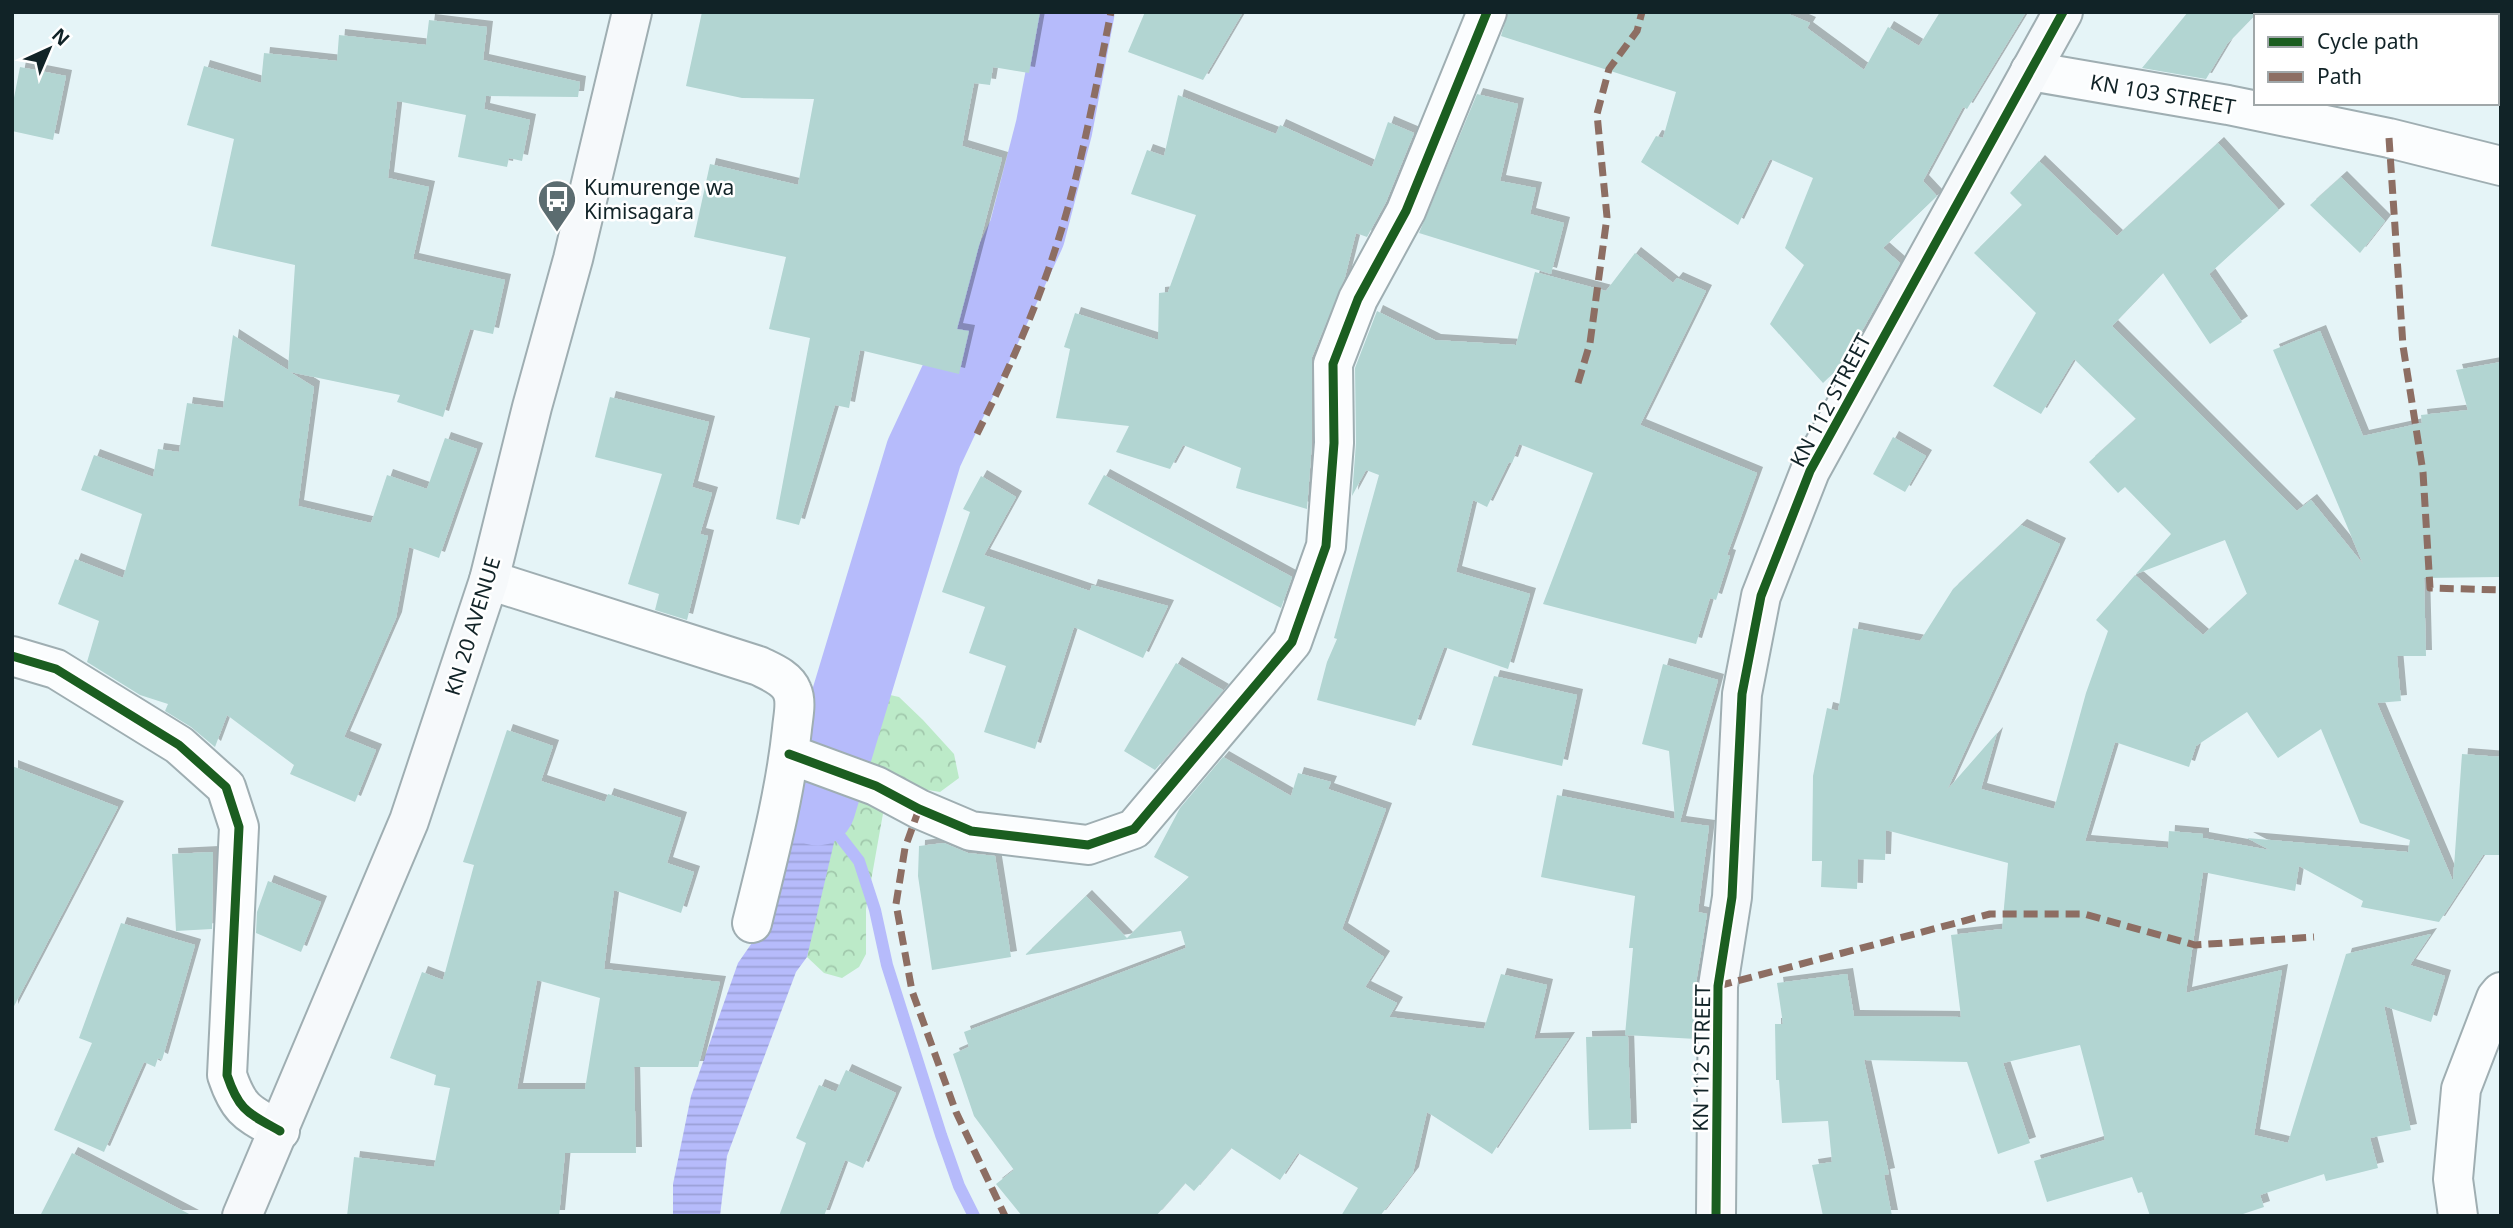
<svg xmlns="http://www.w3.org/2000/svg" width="2513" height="1228" viewBox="0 0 2513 1228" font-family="'Noto Sans',sans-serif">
	<defs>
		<pattern id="forest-crowns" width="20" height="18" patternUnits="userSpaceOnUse" patternTransform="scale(1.75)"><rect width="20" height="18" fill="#bceac8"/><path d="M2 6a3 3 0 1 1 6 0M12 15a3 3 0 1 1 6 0" fill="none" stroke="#a1c8ac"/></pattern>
		<pattern id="water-rules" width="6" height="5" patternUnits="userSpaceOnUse" patternTransform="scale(1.75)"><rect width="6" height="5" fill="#b6bbfb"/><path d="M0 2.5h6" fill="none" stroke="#9ba0d7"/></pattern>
		<filter id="shadow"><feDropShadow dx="6" dy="-6" stdDeviation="0" flood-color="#0004"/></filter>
	</defs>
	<rect width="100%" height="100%" fill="#e5f4f7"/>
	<path fill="url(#forest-crowns)" d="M877 692 899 697 923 720 954 754 959 778 940 792 898 785 857 766C856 735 855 716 877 692Z
		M852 794 884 808 866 909V954L859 967 842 978 824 973 807 957C813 926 834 812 852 794Z"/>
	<path fill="url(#water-rules)" d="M798 802 817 807 837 830 807 957 796 972 727 1156 720 1216H673V1184L691 1096 738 963 756 937Z"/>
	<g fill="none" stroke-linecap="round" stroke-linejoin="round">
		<path stroke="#b6bbfb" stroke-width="12" d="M817 807 859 861 875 910 887 965 941 1135 959 1186 974 1216"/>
		<path stroke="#b6bbfb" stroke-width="77" d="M817 807 924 453 1027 233 1054 128 1076 12"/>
	</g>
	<path fill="#b2d5d2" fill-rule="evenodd" filter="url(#shadow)" d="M702 12H1040L1029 73 993 67 990 85 974 83 962 146 1002 158 957 329 969 331 959 374 860 350 849 408 835 405 799 525 776 519 810 338 769 329 786 257 694 237 710 164 798 185 814 99 742 98 686 86Z
		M1145 12H1243L1203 80 1128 52Z
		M1508 12H1784L1810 23 1807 28 1864 70 1888 27 1919 46 1940 12H2026L1967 109 1963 107 1923 181 1937 196 1883 248 1900 263 1844 363 1823 383 1770 324 1804 265 1785 248 1813 178 1770 159 1738 225 1641 162 1656 136 1663 138 1676 92 1501 36Z
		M2188 12H2258L2227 44 2206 79 2142 68Z
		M429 20 487 27 483 60 580 82 578 97 486 96 484 109 530 120 522 161 509 158 507 167 458 157 466 115 397 101 388 178 429 187 413 259 505 280 493 334 470 329 443 417 397 402 400 395 290 372 314 387 298 506 371 523 387 475 427 489 445 438 477 449 439 558 409 547 396 618 344 737 376 750 355 802 290 774 294 765 227 715 215 747 191 727 165 711 168 704 140 695 87 662 99 621 58 604 75 559 123 578 142 514 81 490 94 455 153 477 158 449 179 452 187 403 223 408 233 335 288 370 295 265 211 246 234 139 187 125 204 66 261 83 264 53 337 61 339 35 426 45Z
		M20 67 66 76 53 140 12 131V108Z
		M1477 94 1518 104 1500 181 1536 188 1530 214 1564 223 1551 274 1419 233Z
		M1178 95 1276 134 1280 125 1372 167 1388 122 1414 133 1386 202 1367 237 1356 233 1345 277 1312 357V442L1307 509 1236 488 1241 468 1183 445 1170 469 1116 452 1129 426 1056 418 1070 349 1064 347 1075 313 1158 340 1159 293 1168 292 1196 215 1131 194 1147 150 1164 156Z
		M2218 143 2279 210 2209 274 2242 322 2210 344 2163 273 2112 326 2297 511 2311 500 2363 564 2273 350 2320 331 2363 436 2422 423 2421 415 2468 410 2456 370 2501 362V577L2424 578 2426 656H2397L2401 701 2377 703 2453 881 2462 754 2501 757V855H2483L2439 922 2361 907 2363 901 2299 866 2295 891 2203 872 2186 993 2282 970 2254 1135 2288 1143 2346 954 2431 934 2410 965 2445 976 2431 1022 2384 1006 2411 1130 2370 1138 2378 1168 2326 1181 2324 1174 2260 1195 2264 1207 2237 1216H2150L2142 1192 2138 1193 2132 1177 2047 1202 2034 1161 2105 1140 2080 1045 2003 1063 2030 1143 1998 1154 1967 1062 1864 1060 1889 1174 1884 1175 1892 1216H1823L1812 1165 1832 1162 1828 1121 1782 1123 1779 1080H1776L1775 1024H1783L1777 983 1847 974 1854 1016 1961 1017 1951 935 2002 929 2008 863 1886 830 1885 860 1858 859 1857 889 1821 887 1822 861H1812L1813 776 1827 708 1838 711 1853 628 1920 641 1953 589 2021 525 2060 544 1947 790 1997 733 1981 789 2054 809 2086 693 2108 631 2096 620 2135 575 2203 635 2247 594 2225 540 2136 574 2171 534 2125 487 2118 493 2089 462 2136 419 2074 359 2041 414 1993 386 2036 313 1974 253 2022 205 2010 193 2039 161 2117 236ZM2247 712 2278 758 2321 729 2360 823 2410 840 2408 852 2247 838 2270 850 2203 838V834L2169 831 2168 848 2085 841 2115 742 2189 767 2196 746Z
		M2341 177 2385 221 2360 253 2310 205Z
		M1635 253 1673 283 1677 278 1706 291 1640 425 1757 473 1727 555 1730 556 1716 600 1710 598 1696 644 1543 604 1593 473 1519 444 1512 463 1509 462 1487 507 1473 500 1456 572 1530 594 1508 669 1444 647 1415 726 1317 700 1327 662 1337 639 1334 638 1379 475 1366 470 1352 496 1356 443 1355 368 1377 311 1435 340 1516 345 1535 272 1606 291Z
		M610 397 709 422 692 487 712 493 700 534 708 536 687 620 655 610 659 594 628 584 662 474 595 457Z
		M1893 437 1926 456 1905 492 1873 474Z
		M1104 475 1292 577 1281 608 1088 504Z
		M981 476 1016 497 984 555 1090 591 1092 585 1168 606 1143 658 1074 627 1035 749 984 732 1006 666 969 653 985 607 942 592 970 512 963 509Z
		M1176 663 1223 690 1155 770 1124 751Z
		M1663 664 1718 680 1680 822 1709 826 1698 912 1707 914 1696 983V1039L1625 1035 1633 948H1629L1635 896 1541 877 1557 795 1675 819 1669 751 1642 744Z
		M1494 676 1577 695 1562 766 1472 745Z
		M507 730 553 746 541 781 605 802 608 794 681 818 667 863 694 872 681 913 614 890 604 969 720 982 698 1067H634L636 1153H565L559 1216H347L354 1157 434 1167 450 1088 434 1085 436 1075 390 1058 422 972 443 980 474 865 463 862ZM537 980 600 998 585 1089H517Z
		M1223 757 1291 796 1298 773 1331 782 1328 789 1386 809 1342 929 1384 957 1365 987 1397 1003 1389 1017 1484 1029 1501 974 1547 985 1534 1039 1569 1038 1492 1154 1427 1112 1413 1173 1380 1216H1341L1358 1188 1298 1153 1280 1180 1231 1148 1194 1191 1185 1183 1156 1216H1022L996 1184 1014 1170 974 1116 953 1054 969 1047 964 1032 1186 948 1181 931 1025 955 1086 896 1127 938 1189 877 1154 857 1180 808Z
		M12 766 118 807 12 1010Z
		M944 843 968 853 995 856 1011 957 932 970 918 876 919 846Z
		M213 852 212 929 176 931 172 854Z
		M268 881 321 902 301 952 256 933 257 912Z
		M121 923 195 945 162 1060 158 1058 155 1067 144 1062 104 1152 54 1130 92 1043 79 1038Z
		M1628 1036 1631 1129 1589 1130 1586 1037Z
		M846 1070 896 1093 863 1168 845 1160 824 1216H779L806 1143 796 1138 819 1085 836 1092Z
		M72 1153 193 1216H40Z"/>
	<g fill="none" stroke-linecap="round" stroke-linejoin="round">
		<g stroke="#9faeb2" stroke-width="42">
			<path id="street" d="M2030 71 2228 105 2389 138 2501 166
				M489 580 759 666C771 672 787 678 792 691 797 702 793 717 792 729 785 795 768 858 752 923
				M12 656 56 669 179 745 226 787 239 827 227 1075C239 1111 248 1113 280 1131
				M789 754 876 786 919 809 971 831 1088 845 1134 829 1292 642 1326 546 1334 443 1333 364 1358 299 1406 211 1487 12
				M2458 1216 2453 1179 2461 1089 2496 998 2501 992"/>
		</g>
		<g stroke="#9faeb2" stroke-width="42">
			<path id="secondary" d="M242 1216 409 821 489 580 532 407 573 259 632 12
				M1716 1216 1718 986 1732 897 1742 694 1761 596 1810 471 2063 12"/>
		</g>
		<use href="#street" stroke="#fbfdfe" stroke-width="38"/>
		<use href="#secondary" stroke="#f6f9fb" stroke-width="38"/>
		<path stroke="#8d6e63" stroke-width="7" stroke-dasharray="14 7" stroke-linecap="butt" d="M2389 138 2403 346 2423 472 2430 588 2501 590
			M1578 383 1590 343 1607 217 1597 114 1609 69 1637 31 1642 12
			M977 434C1007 373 1035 312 1056 247 1081 171 1095 91 1111 12
			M919 809 905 848 896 904 912 991 956 1112 1005 1216
			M1718 986 1990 914H2084L2195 945 2314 937"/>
		<g stroke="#fff" stroke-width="13">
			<path id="cycleway" d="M12 656 56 669 179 745 226 787 239 827 227 1075C239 1111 248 1113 280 1131
				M789 754 876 786 919 809 971 831 1088 845 1134 829 1292 642 1326 546 1334 443 1333 364 1358 299 1406 211 1487 12
				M1716 1216 1718 986 1732 897 1742 694 1761 596 1810 471 2063 12"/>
		</g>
		<use href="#cycleway" stroke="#1b5e20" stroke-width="9"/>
	</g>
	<defs>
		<g id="bus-pin" transform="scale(2.0125)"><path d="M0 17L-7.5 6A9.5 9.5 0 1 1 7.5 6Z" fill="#5b6c70" stroke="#fff"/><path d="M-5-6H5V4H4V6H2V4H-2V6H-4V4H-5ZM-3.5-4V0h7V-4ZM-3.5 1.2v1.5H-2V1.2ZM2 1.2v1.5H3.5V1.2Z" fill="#fff"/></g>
	</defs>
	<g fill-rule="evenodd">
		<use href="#bus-pin" x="557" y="199"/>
	</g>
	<g text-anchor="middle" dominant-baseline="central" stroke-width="5" stroke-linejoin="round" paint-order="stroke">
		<g font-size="21" fill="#112327" stroke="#fff">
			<text transform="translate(2163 94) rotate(10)">KN 103 STREET</text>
			<text transform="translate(1830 400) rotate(-62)">KN 112 STREET</text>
			<text transform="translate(472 626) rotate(-73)">KN 20 AVENUE</text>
			<text transform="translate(1701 1058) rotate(-89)">KN 112 STREET</text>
		</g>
		<g font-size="21" fill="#112327" stroke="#fff" text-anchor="start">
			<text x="584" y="187">Kumurenge wa<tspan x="584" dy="24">Kimisagara</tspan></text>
		</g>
	</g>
	<rect width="2513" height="1228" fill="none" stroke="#112327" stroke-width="28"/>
	<rect x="2254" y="14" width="245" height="91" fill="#ffffff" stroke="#a0a7a9" stroke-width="2"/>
	<rect x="2268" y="37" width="35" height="10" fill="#1b5e20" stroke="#a0a7a9" stroke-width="2"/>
	<text x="2317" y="49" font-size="21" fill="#112327">Cycle path</text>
	<rect x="2268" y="72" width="35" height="10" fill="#8d6e63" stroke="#a0a7a9" stroke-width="2"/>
	<text x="2317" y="84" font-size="21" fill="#112327">Path</text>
	<g transform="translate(49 49) rotate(44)" stroke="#ffffff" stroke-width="5" paint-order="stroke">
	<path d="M0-5L12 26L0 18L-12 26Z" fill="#112327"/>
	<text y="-10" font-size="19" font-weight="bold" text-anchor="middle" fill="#112327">N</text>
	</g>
</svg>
